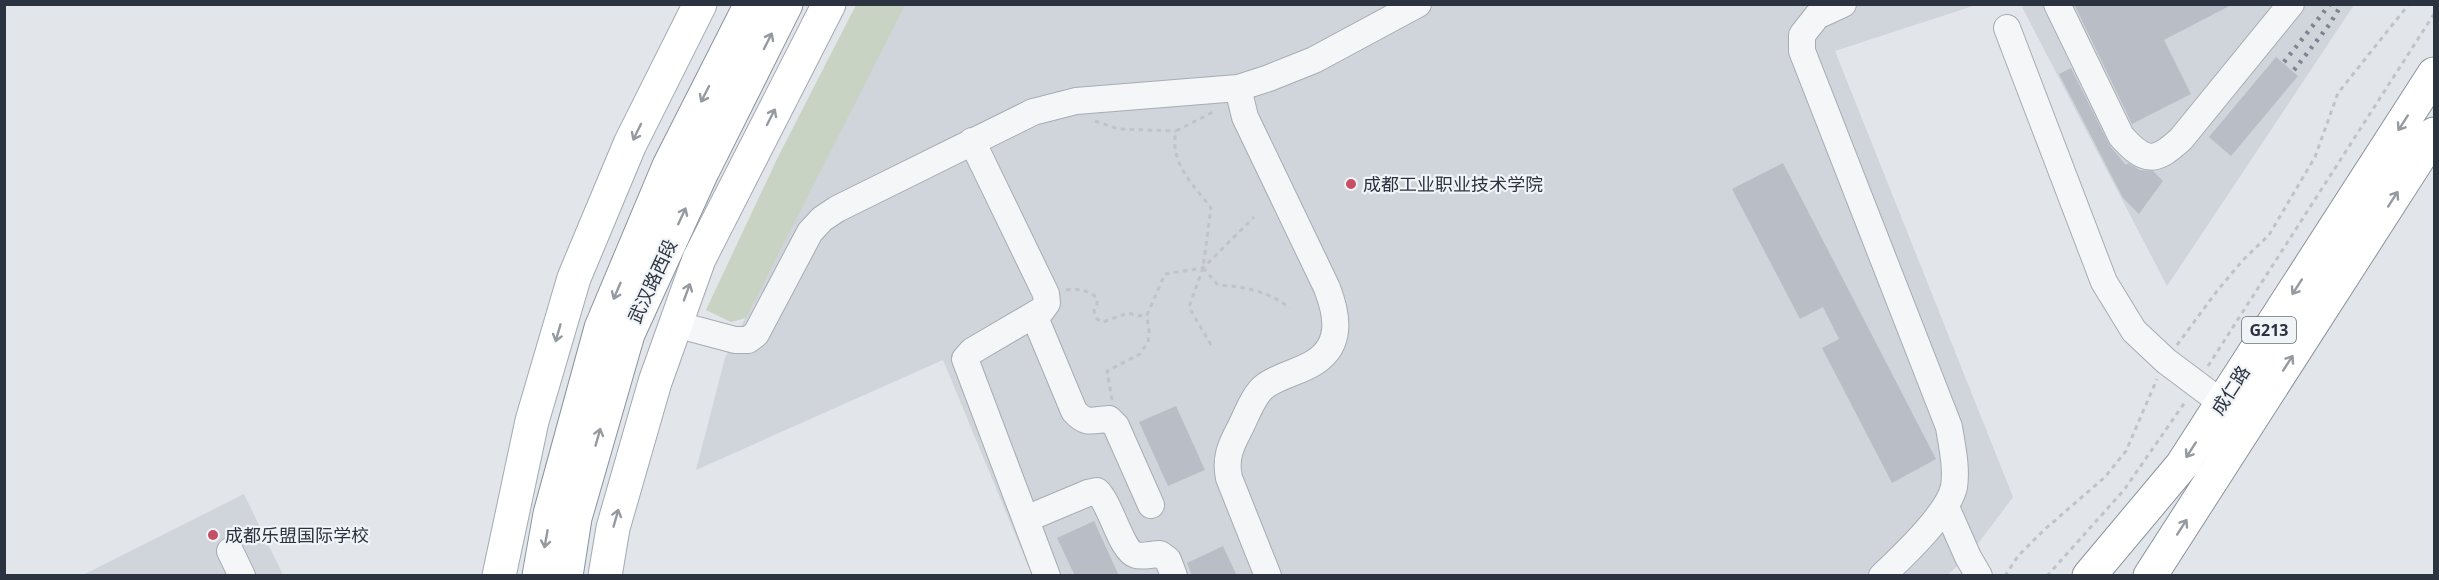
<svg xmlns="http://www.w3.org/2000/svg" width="2439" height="580" viewBox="0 0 2439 580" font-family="'Open Sans','Noto Sans SC',sans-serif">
	<rect width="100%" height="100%" fill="#e2e5e9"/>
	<path fill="#d0d4db" d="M904 5H1976L1835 51 2013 497 1968 557 1947 575H1032L943 360 696 470 725 358Z
		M2021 5H2354L2167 286Z
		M244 494 283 575 81 576Z"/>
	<path fill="#c8d3c3" d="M856 5H905L746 318 731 322 706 310 778 157Z"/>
	<path fill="#b9bec6" d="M2074 4H2233L2164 40 2191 94 2132 124Z
		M2276 57 2298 76 2231 156 2209 137Z
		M2071 68 2110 146 2126 165 2128 163 2140 170 2153 171 2163 181 2139 214 2123 198 2059 74Z
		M1783 163 1936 459 1892 483 1822 348 1839 339 1823 307 1800 319 1732 189Z
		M1176 406 1205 470 1168 486 1139 422Z
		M1094 521 1119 576H1075L1057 538Z
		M1223 546 1237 576H1192L1187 563Z"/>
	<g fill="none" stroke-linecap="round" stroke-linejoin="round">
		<g stroke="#a7acb3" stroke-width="28">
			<path id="minor" d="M1843 4 1817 16 1802 35V51L1949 427C1952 446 1957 468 1954 487 1948 514 1903 556 1882 576
				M2057 4 2121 136C2145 163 2155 163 2181 139L2291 4
				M2007 28 2104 282 2134 331 2166 361 2222 403
				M1238 88 1245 117 1327 288C1337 314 1343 344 1315 362 1300 372 1280 375 1265 386 1253 395 1246 417 1239 430 1230 447 1225 459 1229 478L1268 576
				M972 141 1046 294 1047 303 1042 310 972 351 965 359 1047 576
				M1034 315 1074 411C1086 425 1092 420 1109 419L1116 426 1151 505
				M675 324 735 340H748L756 334 810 232 822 219 837 209 1033 112 1076 101 1238 88 1269 78 1314 60 1418 4
				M1946 507 1968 557 1979 576
				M1026 519 1088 493 1097 491C1111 504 1121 551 1136 555 1142 557 1153 554 1160 554L1168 560 1174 576
				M230 551 242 576"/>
		</g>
		<g stroke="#a2aab4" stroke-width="35">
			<path id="major" d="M499 576 532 421 574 278 630 144 700 4
				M605 576 613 528 655 382 699 259 829 4"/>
		</g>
		<g stroke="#8a939f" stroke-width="35">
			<path id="highway" d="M539 576 550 514 601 328 669 166 751 4
				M566 576 575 518 628 334 702 172 786 4
				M2089 576 2182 465 2434 74
				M2150 576 2434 134"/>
		</g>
		<path stroke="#c0c3c8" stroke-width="3" stroke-dasharray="4.5 4.5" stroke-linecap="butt" d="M1095 121 1118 129 1176 131
			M1203 268 1218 285C1247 287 1267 291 1290 308
			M1066 290C1077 288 1089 290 1097 298V305L1094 311 1097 319 1103 322 1128 313 1139 316 1147 315
			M1211 345 1189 307 1203 268 1211 208C1193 184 1169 163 1176 131L1213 112
			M2177 345 2217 291 2243 260 2269 235 2315 157 2338 93 2409 4
			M2208 366 2434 14
			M1112 400 1107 371 1140 354 1148 342 1149 331 1147 315 1165 274 1203 268 1254 217
			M2005 576 2018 556 2044 530 2105 477 2126 451 2157 379
			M2047 576 2124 490 2185 402"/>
		<use href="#minor" stroke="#f4f6f8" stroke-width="26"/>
		<use href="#major" stroke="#fff" stroke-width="33"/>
		<use href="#highway" stroke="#fff" stroke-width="33"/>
		<path stroke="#7c8592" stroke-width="4.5" stroke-dasharray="3 6" stroke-linecap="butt" d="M2284 62 2330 4
			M2294 70 2329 25 2342 4"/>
	</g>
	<defs><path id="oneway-shaft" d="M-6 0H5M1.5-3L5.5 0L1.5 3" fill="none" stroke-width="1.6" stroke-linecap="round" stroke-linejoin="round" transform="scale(1.5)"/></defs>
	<g stroke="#9599a0">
		<use href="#oneway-shaft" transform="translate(768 41) rotate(-63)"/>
		<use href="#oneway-shaft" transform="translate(705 94) rotate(117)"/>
		<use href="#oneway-shaft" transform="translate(771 117) rotate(-63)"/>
		<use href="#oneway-shaft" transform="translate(2403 123) rotate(123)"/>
		<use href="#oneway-shaft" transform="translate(637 132) rotate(116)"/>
		<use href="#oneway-shaft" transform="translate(2393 199) rotate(-57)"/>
		<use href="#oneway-shaft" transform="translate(682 216) rotate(-65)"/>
		<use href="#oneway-shaft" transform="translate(2297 287) rotate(123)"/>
		<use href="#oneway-shaft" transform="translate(617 291) rotate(113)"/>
		<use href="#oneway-shaft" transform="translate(687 292) rotate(-70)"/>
		<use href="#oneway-shaft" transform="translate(558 333) rotate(106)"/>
		<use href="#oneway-shaft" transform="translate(2288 363) rotate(-57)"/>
		<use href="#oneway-shaft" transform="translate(598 437) rotate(-74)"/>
		<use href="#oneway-shaft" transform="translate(2191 450) rotate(123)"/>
		<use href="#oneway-shaft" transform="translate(616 518) rotate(-74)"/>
		<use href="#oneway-shaft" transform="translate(2182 527) rotate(-57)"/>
		<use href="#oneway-shaft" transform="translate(546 539) rotate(100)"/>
	</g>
	<g fill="#c55065" stroke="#f1f4f7" stroke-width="2">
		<circle cx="1351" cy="184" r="6"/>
		<circle cx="213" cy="535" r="6"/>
	</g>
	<g text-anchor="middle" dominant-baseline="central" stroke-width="4.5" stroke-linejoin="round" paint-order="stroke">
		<rect fill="#f1f4f7" stroke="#666d77" stroke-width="1.5" x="2242" y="317" width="54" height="26" rx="4.5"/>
		<g font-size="16" font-weight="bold" fill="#2b3340">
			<text x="2269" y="330">G213</text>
		</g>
		<g font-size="18" fill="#2b3340" stroke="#f1f4f7" text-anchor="start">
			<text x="1363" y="184">成都工业职业技术学院</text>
			<text x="225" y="535">成都乐盟国际学校</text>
		</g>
		<g font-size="18" fill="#2b3340" stroke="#f1f4f7">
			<text transform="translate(652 281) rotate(-65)">武汉路西段</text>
			<text transform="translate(2230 390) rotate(-57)">成仁路</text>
		</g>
	</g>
	<rect width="2439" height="580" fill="none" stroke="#2b3340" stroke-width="12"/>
</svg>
